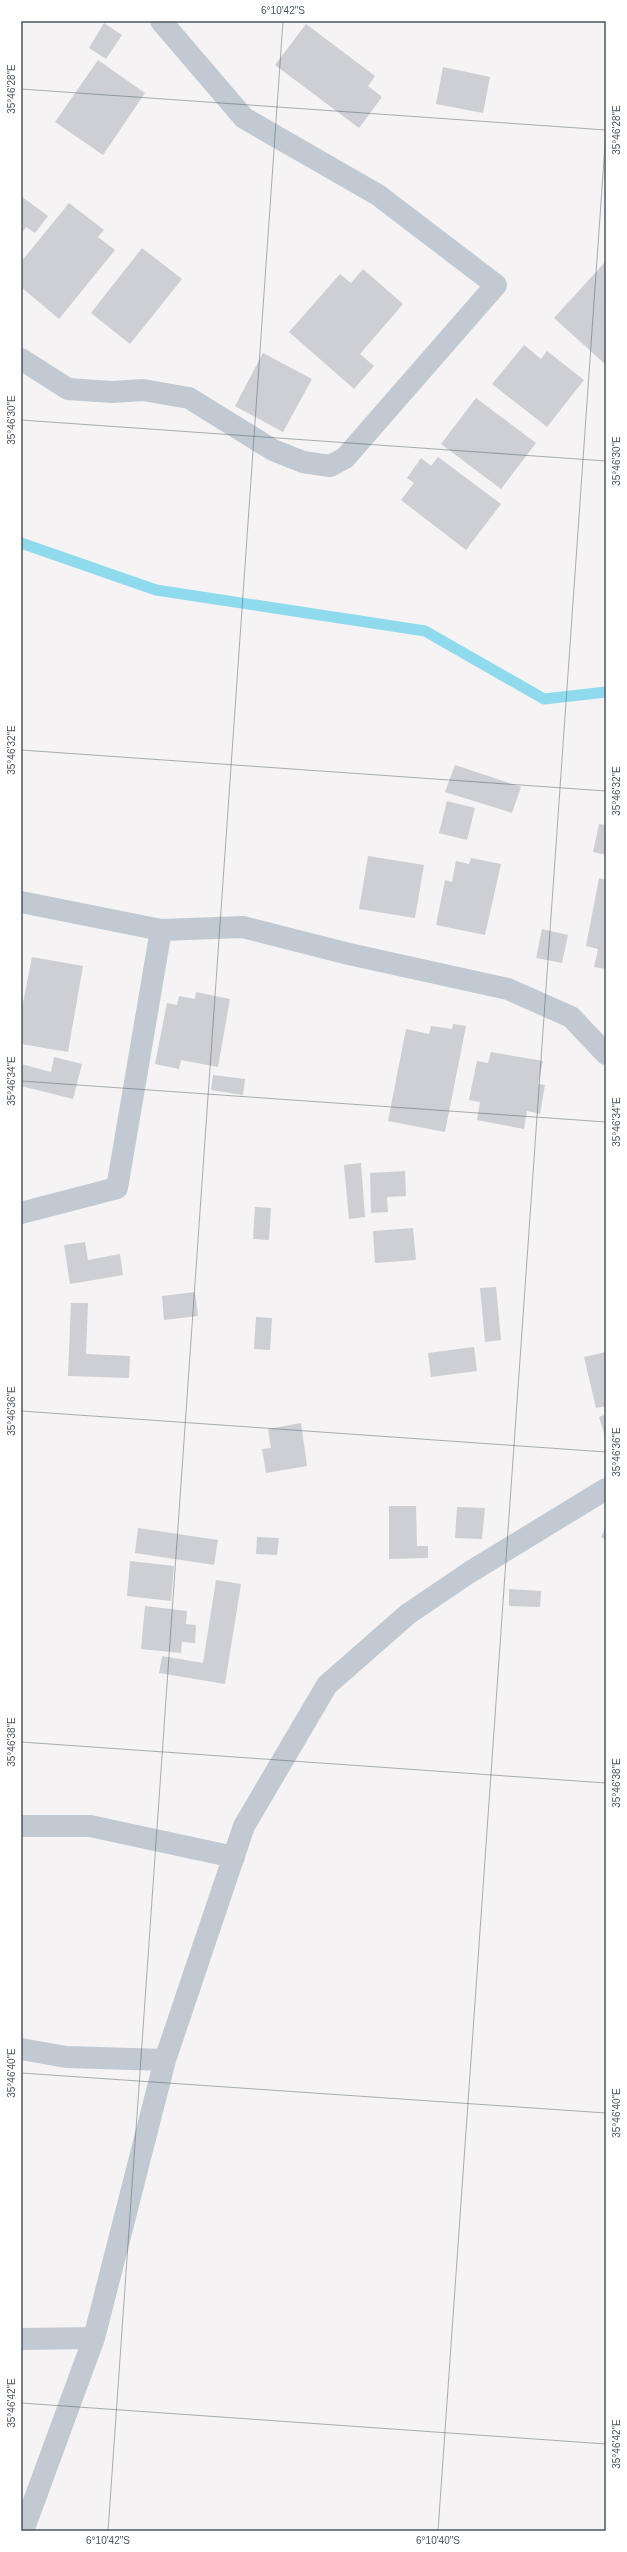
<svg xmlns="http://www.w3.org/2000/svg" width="627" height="2552" viewBox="0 0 627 2552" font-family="Arial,sans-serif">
	<rect width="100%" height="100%" fill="#f5f3f3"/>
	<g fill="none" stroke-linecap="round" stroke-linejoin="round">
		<path stroke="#90daee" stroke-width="11" d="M21 543 156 590 425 631 544 699 606 692"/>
	</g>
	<path fill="#cdcfd5" d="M104 23 122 35 106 59 89 48Z
		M306 24 375 76 368 86 382 97 359 128 275 65Z
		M98 60 145 93 103 155 55 122Z
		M443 67 490 77 483 113 436 104Z
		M21 196 48 216 35 233 26 227 21 234Z
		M69 203 104 230 98 237 115 250 59 319 21 287V262Z
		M142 248 182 279 130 344 91 313Z
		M606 261V365L554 318Z
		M363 269 403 304 360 354 374 366 354 389 289 332 340 274 351 283Z
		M524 345 541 359 547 351 584 380 547 427 492 384Z
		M263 353 312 379 283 432 235 406Z
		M476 398 536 443 501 489 441 444Z
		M438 457 501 504 466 550 401 500 414 483 407 478 421 458 431 466Z
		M455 765 521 787 512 813 445 792Z
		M447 801 475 808 467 840 439 833Z
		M599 824 606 825V855L593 852Z
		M368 856 424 865 415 918 359 909Z
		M471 858 501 864 485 935 436 925 445 880 452 882 456 861 469 864Z
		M599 878 606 880V969L594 967 598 949 586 946Z
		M542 929 568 935 562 963 536 958Z
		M32 957 83 966 68 1052 21 1044V1013Z
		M196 992 230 999 218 1067 181 1060 179 1069 155 1064 167 1003 177 1005 179 996 195 999Z
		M453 1024 466 1026 445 1132 388 1121 406 1029 429 1034 431 1026 452 1029Z
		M491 1052 543 1061 538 1084 545 1085 540 1114 527 1111 524 1129 477 1120 480 1102 469 1100 477 1061 488 1063Z
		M54 1057 82 1064 73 1099 21 1086V1064L51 1072Z
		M213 1075 245 1079 243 1095 211 1090Z
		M361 1163 365 1217 349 1219 344 1165Z
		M405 1171 406 1196 387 1197 388 1212 371 1213 370 1173Z
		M255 1207 271 1208 269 1240 253 1239Z
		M413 1228 416 1260 375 1263 373 1231Z
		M85 1242 88 1260 120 1254 123 1275 70 1284 64 1245Z
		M496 1287 501 1340 485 1342 480 1288Z
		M195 1292 198 1316 164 1320 162 1296Z
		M71 1303H88L86 1354 130 1356 129 1378 68 1376Z
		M256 1317 272 1318 270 1350 254 1349Z
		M474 1347 477 1371 431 1377 428 1353Z
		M606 1352V1406L596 1408 584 1357Z
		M606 1414V1440L599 1417Z
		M301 1423 307 1466 266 1473 262 1449 271 1448 268 1429Z
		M389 1506H416L417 1546H428V1558L389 1559Z
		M457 1507 485 1508 482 1539 455 1538Z
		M606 1527V1540L601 1537Z
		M138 1528 218 1540 214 1565 135 1553Z
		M257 1537 279 1538 277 1555 256 1554Z
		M130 1561 174 1566 171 1601 127 1596Z
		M216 1580 241 1584 225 1684 159 1673 162 1656 203 1663Z
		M509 1589 541 1591 540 1607 509 1606Z
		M145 1606 187 1611 186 1624 196 1625 195 1643 182 1642 181 1653 141 1649Z"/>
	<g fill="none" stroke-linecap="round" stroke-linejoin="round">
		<path stroke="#c1cad2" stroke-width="22" d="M21 359 68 389 112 392 143 390 189 398 273 450 303 462 330 466 345 458 496 285 378 195 244 118 161 21
			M21 902 161 930 243 927 349 954 508 989 571 1017 606 1054
			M21 1213 117 1188 161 930
			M21 1826H90L234 1857
			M21 2049 66 2057 165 2060
			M21 2339 94 2338
			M23 2531 94 2338 165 2060 244 1826 327 1685 408 1614 470 1572 606 1489"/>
	</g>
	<path fill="none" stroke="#4a5661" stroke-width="1" stroke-opacity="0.45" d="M21 89 606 130M21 420 606 461M21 750 606 791M21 1081 606 1122M21 1411 606 1452M21 1742 606 1783M21 2073 606 2113M21 2403 606 2444M108 2531 283 21M438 2531 606 131"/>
	<rect width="627" height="2552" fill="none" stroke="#ffffff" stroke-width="44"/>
	<rect x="22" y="22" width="583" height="2508" fill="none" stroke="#4a5661" stroke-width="1.5"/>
	<g font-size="10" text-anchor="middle" fill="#4a5661">
		<text x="283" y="14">6°10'42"S</text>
		<text transform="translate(11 89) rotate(-90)" y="4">35°46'28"E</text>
		<text transform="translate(616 130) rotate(-90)" y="4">35°46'28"E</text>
		<text transform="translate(11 420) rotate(-90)" y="4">35°46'30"E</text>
		<text transform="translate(616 461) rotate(-90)" y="4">35°46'30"E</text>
		<text transform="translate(11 750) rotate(-90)" y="4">35°46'32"E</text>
		<text transform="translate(616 791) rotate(-90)" y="4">35°46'32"E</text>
		<text transform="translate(11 1081) rotate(-90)" y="4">35°46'34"E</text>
		<text transform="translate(616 1122) rotate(-90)" y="4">35°46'34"E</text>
		<text transform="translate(11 1411) rotate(-90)" y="4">35°46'36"E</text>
		<text transform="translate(616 1452) rotate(-90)" y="4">35°46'36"E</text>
		<text transform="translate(11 1742) rotate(-90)" y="4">35°46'38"E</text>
		<text transform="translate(616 1783) rotate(-90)" y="4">35°46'38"E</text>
		<text transform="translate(11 2073) rotate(-90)" y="4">35°46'40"E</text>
		<text transform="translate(616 2113) rotate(-90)" y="4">35°46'40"E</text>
		<text transform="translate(11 2403) rotate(-90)" y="4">35°46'42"E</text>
		<text transform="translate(616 2444) rotate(-90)" y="4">35°46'42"E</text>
		<text x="108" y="2544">6°10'42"S</text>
		<text x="438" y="2544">6°10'40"S</text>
	</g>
</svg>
